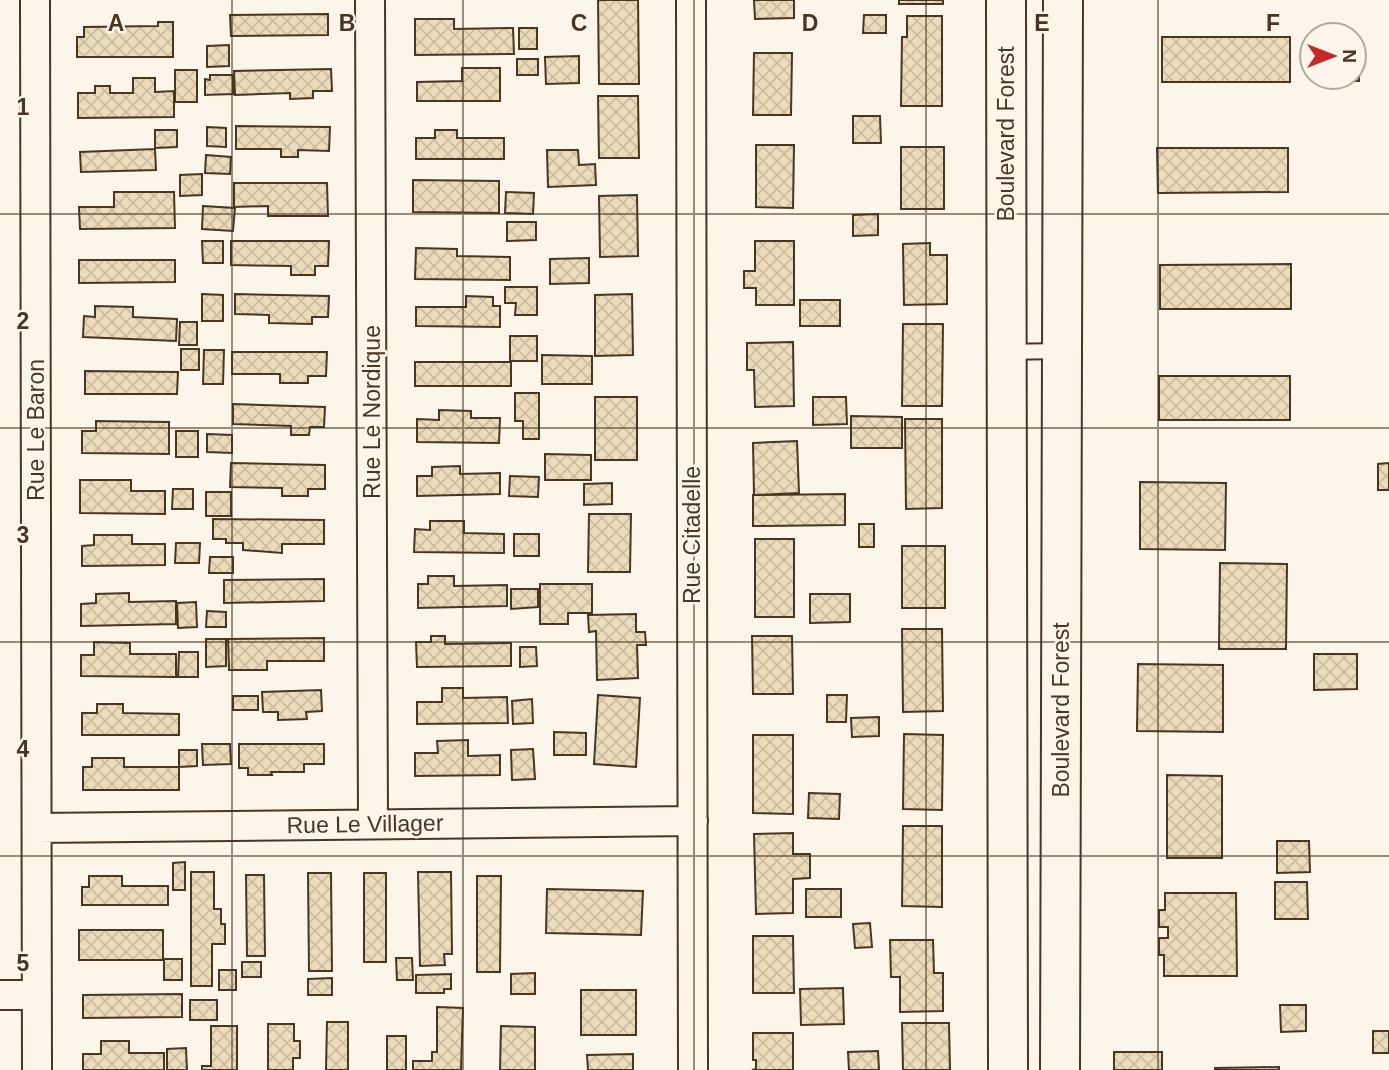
<svg xmlns="http://www.w3.org/2000/svg" width="1389" height="1070" viewBox="0 0 1389 1070" font-family="Helvetica,sans-serif">
	<defs>
		<pattern id="building-cross-hatch" width="8" height="8" patternUnits="userSpaceOnUse" patternTransform="scale(1.75)"><rect width="8" height="8" fill="#ecdcbc"/><path d="M0 0l8 8M0 8l8-8" fill="none" stroke="#ccbda1"/></pattern>
	</defs>
	<rect width="100%" height="100%" fill="#fbf6e9"/>
	<path fill="url(#building-cross-hatch)" stroke="#4a3520" stroke-width="2" d="M598 0H638L639 84H599Z
		M754 0H794V18L755 19Z
		M899 0H943V4H899Z
		M328 14V35L231 36 230 15Z
		M864 15H886V33H863Z
		M907 16H942V106H901L902 37H907Z
		M415 19H454V29L513 28 514 54 415 55Z
		M158 22H173V57H77V37H84V27L158 26Z
		M519 28H537V49H519Z
		M1162 37H1290V82H1162Z
		M1354 44H1359V81H1317V77H1354Z
		M229 45V66L207 67V46Z
		M754 53H792L791 115H753Z
		M579 56V83L546 84 545 57Z
		M517 59H538V75H517Z
		M462 68H500V101H417V82L462 81Z
		M331 69 332 91H313V98L290 99V93L235 95 234 71Z
		M175 70H197V102H175Z
		M210 75H233V94L205 95V79L210 80Z
		M133 78H155V92L174 91V117L78 118V93H95V86H110V93H133Z
		M598 96H638L639 158H599Z
		M853 116H880L881 143H853Z
		M236 126 330 127 329 151 298 150V157H281V149H236Z
		M207 127 226 128V147L207 146Z
		M155 130H177V147L155 148Z
		M435 130H457V138H504V159H416V138H435Z
		M756 145H794L793 208 756 207Z
		M901 147H944V209H901Z
		M1157 148H1288V192L1158 193Z
		M155 149 156 170 81 172 80 152Z
		M547 150H578L579 165 595 164 596 185 548 187Z
		M206 155 231 157 230 174 205 173Z
		M202 174V195L180 196V175Z
		M413 180 499 181V213L413 212Z
		M234 183H327L328 216H268V206L234 207Z
		M114 192H174L175 228 80 229 79 207H114Z
		M506 192 534 193 533 214 505 213Z
		M637 195 638 256 600 257 599 196Z
		M203 206 235 208 233 231 202 229Z
		M878 214V235L853 236V215Z
		M507 222H536V240L507 241Z
		M202 241H223V263H203Z
		M231 241H329L328 266H315V275H291V266L231 265Z
		M755 241H794V305H756V288H744V271H755Z
		M930 243V255H947V304L904 305 903 244Z
		M416 248 457 249V256L510 257V280L415 279Z
		M589 258V283L550 284V259Z
		M79 260H175V282L79 283Z
		M1291 264V309H1160V265Z
		M505 287H537V315H515L516 303H505Z
		M202 294 223 295V321H202Z
		M235 294 329 296 328 317H312V324L269 323V315L235 314Z
		M632 294 633 355 595 356V295Z
		M466 296 493 297V306H500V327L416 326V307H466Z
		M800 300H840V326H800Z
		M95 306 133 307V317L177 319 176 341 83 337 84 316 95 317Z
		M180 322H197V345H179Z
		M903 324H943L942 406H902Z
		M510 336H537V361H510Z
		M793 342 794 406 755 407 754 370H747V343Z
		M181 349H199V370H181Z
		M204 350H224L223 384H203Z
		M232 352H327L326 376H308V383H280V374H232Z
		M542 355 592 356V384H542Z
		M415 362H511V386H415Z
		M85 371 178 372 177 394H85Z
		M1159 376H1290V420H1159Z
		M515 393H539V439H523V421H515Z
		M595 397H637V460H595Z
		M813 397H846L847 424 813 425Z
		M233 404 325 407 324 427H310L309 435H291V426L233 424Z
		M439 410 471 411V418H500L499 443 417 442V419L439 420Z
		M851 416 902 417V448H851Z
		M905 419H942V508L906 509Z
		M96 421 169 422V454L82 453V431H96Z
		M176 431H198V457H176Z
		M207 434 232 435V453L207 452Z
		M797 441 799 493 754 495 753 443Z
		M545 454 591 455V480H545Z
		M231 463 325 465V489H308V496H282V488L230 487Z
		M1389 463V490H1378V464Z
		M460 466V474L500 473V494L417 496V476H432V467Z
		M510 476 539 477 538 497 509 496Z
		M80 480H131V491H165V514L80 513Z
		M1140 482 1226 483 1225 550 1140 549Z
		M612 483V504L584 505V484Z
		M173 489H193V509H172Z
		M206 492H231V516H206Z
		M845 494V525L753 526V495Z
		M589 514H631L630 572H588Z
		M213 519 324 520V544H282V553L243 550V543H226V539H213Z
		M430 521H464V533L504 534V553L414 552 415 529 430 530Z
		M859 524H874V547H859Z
		M514 534H539V556H514Z
		M94 535H132V544H165V565L82 566V546L94 545Z
		M755 539H794V617H755Z
		M176 543H200L199 563H175Z
		M902 546H945V608H902Z
		M210 557H233V573H209Z
		M1220 563 1287 564 1286 649H1219Z
		M428 576H454V586L507 585V606L418 608V584H428Z
		M324 579V601L224 603V580Z
		M540 584H592V613H568V624H540Z
		M511 589H538V607L511 609Z
		M129 593V602L176 601V624L81 626V604L96 603V594Z
		M810 594H850V622L810 623Z
		M196 602 197 627 178 628 177 603Z
		M207 611 226 612V627H206Z
		M636 614V632H645L646 645H637L638 678 597 680 596 631 589 632 588 615Z
		M902 629H942L943 711 903 712Z
		M431 636H445V644L511 643V666L417 667 416 642H431Z
		M752 636H792L793 694H753Z
		M324 638V661H267V670H229L228 639Z
		M206 639H226V666L206 667Z
		M94 642 130 643V654H176V677L81 676V655H94Z
		M520 647H536L537 666 520 667Z
		M179 652H198V677H178Z
		M1314 654H1357V689L1314 690Z
		M1138 664 1223 665V732L1137 731Z
		M442 688H463V698L507 697 508 723 417 724V702H442Z
		M321 690 322 711 306 712 307 719 278 720V712H263L262 692Z
		M598 695 640 698 636 767 594 764Z
		M827 695H847L846 722H827Z
		M233 696H258V710H233Z
		M532 699 533 723 513 724 512 701Z
		M97 704H123V713L179 714V735H82V713H97Z
		M879 717V736L852 737 851 718Z
		M554 732 586 733V755H554Z
		M904 734 943 735 942 810 903 809Z
		M753 735H793V814L753 813Z
		M468 740V756L500 755V775L415 776V753H438L437 741Z
		M202 744H230L231 764 203 765Z
		M239 744H324V764H304V772H271L272 775H248V768H239Z
		M533 749 535 779 512 780 511 750Z
		M179 750H197V766L179 767Z
		M92 758H124V767H179V790H83V767H92Z
		M1167 775 1222 776V858H1167Z
		M809 793 840 794 839 819 808 818Z
		M903 826H942V907L902 906Z
		M793 833V854H810V878L793 879V913L756 914 754 834Z
		M1277 841H1309L1310 872 1277 873Z
		M185 862V890H173V863Z
		M191 872H214V909H221V924H225V944H212V986H191Z
		M418 872H451L452 954H444L445 965 420 966Z
		M308 873H331L332 971H309Z
		M364 873H386V962H364Z
		M246 875H264L265 956H247Z
		M89 876H122V886H168V905H82V887H89Z
		M477 876H501L500 972H477Z
		M1275 882H1307L1308 919H1275Z
		M547 889 643 891 641 935 546 933Z
		M806 889H841V917H806Z
		M1165 893H1236L1237 976H1164V955H1159V938H1168V927H1159V910H1165Z
		M870 923 872 947 855 948 853 924Z
		M79 930H163V960H79Z
		M753 936H793L794 993H753Z
		M890 940H933L934 973H943V1011L900 1012V977H891Z
		M396 958H412L413 980H397Z
		M164 959H182V980H164Z
		M242 962H261V977H242Z
		M219 970H236V990H219Z
		M535 973V994H511V974Z
		M451 974V989H444V993H416V975Z
		M332 978V995H308V979Z
		M843 988 844 1024 801 1025 800 989Z
		M581 990H636V1035H581Z
		M182 994V1017L83 1018V995Z
		M190 1000H217V1020H190Z
		M1280 1005H1306V1031L1281 1032Z
		M437 1007 463 1008 461 1070H413V1061H432V1052H437Z
		M327 1022H348V1070H326Z
		M902 1023H949L950 1070H903Z
		M268 1024H294V1041H300V1058H293V1070H268Z
		M211 1026H237V1070H202V1066H211Z
		M501 1026 535 1027V1070H500Z
		M1373 1031H1389V1053H1373Z
		M753 1033H793V1070H752L756 1069V1060H753Z
		M387 1036H406V1070H387Z
		M101 1041H129V1053H164V1070H83V1054H101Z
		M186 1048 187 1070H167V1049Z
		M878 1051 879 1070H849L848 1052Z
		M1114 1052H1162V1070H1114Z
		M633 1054V1070H588L587 1055Z
		M1279 1067V1070H1215V1068Z"/>
	<g fill="none" stroke-linecap="round" stroke-linejoin="round">
		<g stroke="#4a3520" stroke-width="18">
			<path id="lane" d="M1009 352 1062 351"/>
		</g>
		<g stroke="#4a3520" stroke-width="32">
			<path id="street" d="M35 0 37 1070
				M370 0 373 824
				M691 0 693 1070
				M37 828 693 821
				M0 995H37"/>
		</g>
		<g stroke="#4a3520" stroke-width="42">
			<path id="secondary" d="M1006 0 1008 1070
				M1060 1070 1063 0"/>
		</g>
		<use href="#lane" stroke="#fbf6e9" stroke-width="14"/>
		<use href="#street" stroke="#fbf6e9" stroke-width="28"/>
		<use href="#secondary" stroke="#fbf6e9" stroke-width="38"/>
	</g>
	<path fill="none" stroke="#4a3520" stroke-width="2" stroke-opacity="0.55" d="M232 0V1070M463 0V1070M694 0V1070M926 0V1070M1158 0V1070M0 214H1389M0 428H1389M0 642H1389M0 856H1389"/>
	<g text-anchor="middle" dominant-baseline="central" stroke-width="5" stroke-linejoin="round" paint-order="stroke">
		<g font-size="23" fill="#4a3520" stroke="#fbf6e9">
			<text transform="translate(1006 134) rotate(-90)">Boulevard Forest</text>
			<text transform="translate(372 412) rotate(-90)">Rue Le Nordique</text>
			<text transform="translate(36 430) rotate(-90)">Rue Le Baron</text>
			<text transform="translate(692 535) rotate(-90)">Rue Citadelle</text>
			<text transform="translate(1061 710) rotate(-90)">Boulevard Forest</text>
			<text transform="translate(365 824) rotate(-1)">Rue Le Villager</text>
		</g>
	</g>
	<g font-size="23" text-anchor="middle" font-weight="bold" fill="#4a3520" stroke="#fbf6e9" stroke-width="5" stroke-linejoin="round" paint-order="stroke">
		<text x="116" y="31">A</text>
		<text x="347" y="31">B</text>
		<text x="579" y="31">C</text>
		<text x="810" y="31">D</text>
		<text x="1042" y="31">E</text>
		<text x="1273" y="31">F</text>
		<text x="23" y="115">1</text>
		<text x="23" y="329">2</text>
		<text x="23" y="543">3</text>
		<text x="23" y="757">4</text>
		<text x="23" y="971">5</text>
	</g>
	<g transform="translate(1333 56) rotate(90)"><circle r="33" fill="#fbf6e9" stroke="#b4a999" stroke-width="2"/>
	<path d="M0-5L12 26L0 18L-12 26Z" fill="#c62828"/>
	<text y="-10" font-size="19" font-weight="bold" text-anchor="middle" fill="#4a3520">N</text>
	</g>
</svg>
